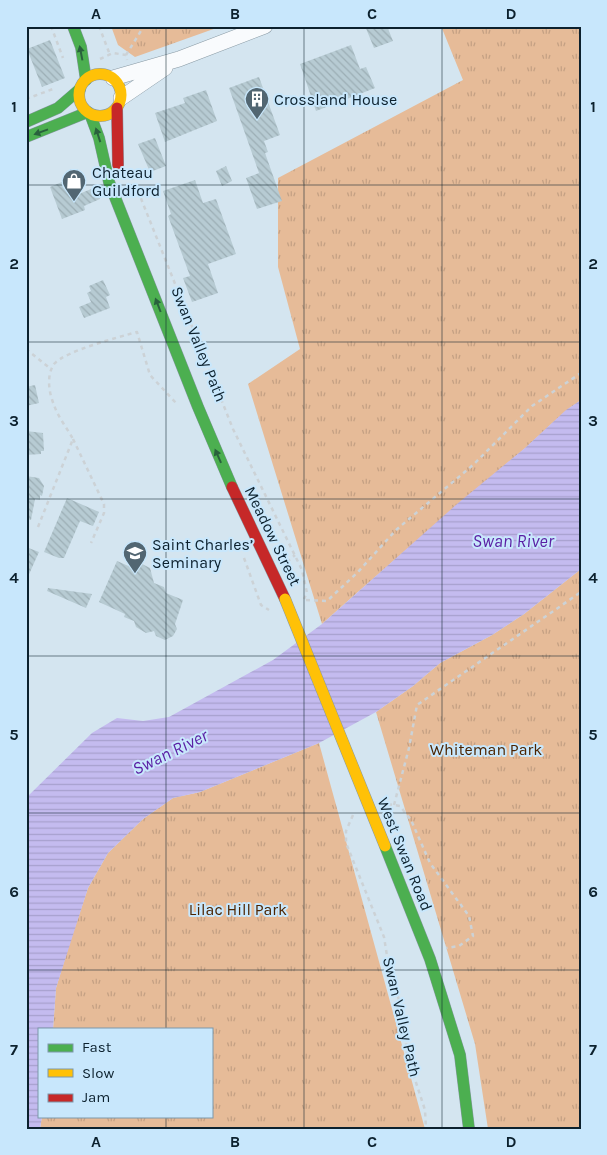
<svg xmlns="http://www.w3.org/2000/svg" width="607" height="1155" viewBox="0 0 607 1155" font-family="Karla,sans-serif">
	<defs>
		<pattern id="grass-tufts" width="24" height="20" patternUnits="userSpaceOnUse" patternTransform="scale(1.25)"><rect width="24" height="20" fill="#e6bb98"/><path d="M3 7l-1-3M5 7V3M7 7l1-3M15 17l-1-3M17 17v-4M19 17l1-3" fill="none" stroke="#c4a083"/></pattern>
		<pattern id="water-rules" width="6" height="5" patternUnits="userSpaceOnUse" patternTransform="scale(1.25)"><rect width="6" height="5" fill="#c4bbef"/><path d="M0 2.5h6" fill="none" stroke="#a7a0cd"/></pattern>
		<pattern id="building-back-hatch" width="6" height="6" patternUnits="userSpaceOnUse" patternTransform="scale(1.25)"><rect width="6" height="6" fill="#b7cbd3"/><path d="M-1 5l2 2M0 0l6 6M5-1l2 2" fill="none" stroke="#9caeb5"/></pattern>
	</defs>
	<rect width="100%" height="100%" fill="#d4e5f0"/>
	<path fill="url(#grass-tufts)" d="M111 26H222L135 57 118 45Z
		M441 26H581V400C557 416 539 437 517 455 451 510 386 567 322 624L248 384 300 349 278 267V178L463 80Z
		M581 569V1129H488L475 1044 376 712 413 686 440 663 492 635 524 614Z
		M319 743 425 1129H40L42 1116H211V1029H53L56 988 71 939 88 888 108 853 143 819 173 798 200 792Z"/>
	<path fill="url(#water-rules)" d="M581 400V569L524 614 492 635 440 663 413 686 376 712 319 743 200 792 173 798 143 819 108 853 88 888 56 988 53 1029H39V1116H42L40 1129H26V798L92 733 117 718 143 721 169 717 273 660 322 624 457 504 525 448 566 410Z"/>
	<path fill="url(#building-back-hatch)" d="M365 26H387L393 41 374 48Z
		M50 40 65 78 42 87 27 49Z
		M351 45 360 69 366 67 375 88 316 111 300 64Z
		M259 77 280 135 264 141 268 152 265 153 282 201 257 209 246 178 259 173 229 88Z
		M206 90 217 121 165 142 155 113 185 103 183 98Z
		M155 138 166 166 150 172 138 144Z
		M226 166 232 181 222 186 216 171Z
		M69 179H73L79 194 96 187 100 199 84 206 85 210 62 219 50 187Z
		M195 180 203 203 216 199 236 254 208 264 218 293 192 302 183 278 190 276 168 216 171 214 163 191Z
		M103 280 110 295 106 297 110 308 84 318 79 307 91 302 87 293 91 291 89 286Z
		M35 385 39 403 26 406V387Z
		M26 431 43 433 44 451H41V454L26 455Z
		M26 476 39 478 44 486 42 496 40 495V500L35 499 31 520 26 519Z
		M67 498 99 512 93 526 80 521 64 558H59L44 552Z
		M26 547 39 552 26 581Z
		M117 561 133 568 142 564 150 568 154 583 164 587 166 593 183 600 175 624 177 629 173 636 165 640 156 636 154 631 146 633 136 627 134 621 124 617 125 614 99 602Z
		M48 588 92 594 86 608 47 591Z"/>
	<g fill="none" stroke-linecap="round" stroke-linejoin="round">
		<g stroke="#8899a3" stroke-width="16">
			<path id="street" d="M113 78 179 59 265 26
				M121 98 165 68"/>
		</g>
		<g stroke="#8899a3" stroke-width="12">
			<path id="fast" d="M73 26 81 47 86 80
				M90 114 99 138 109 182 198 407 232 487
				M26 122 58 108 80 89
				M26 137 88 112
				M385 846 430 959 460 1055 469 1129"/>
		</g>
		<g stroke="#8899a3" stroke-width="12">
			<path id="slow" d="M79 95a21 21 0 1 1 42 0a21 21 0 1 1-42 0Z"/>
		</g>
		<g stroke="#8899a3" stroke-width="12">
			<path id="jam" d="M117 108 118 165
				M232 487 285 599"/>
		</g>
		<path stroke="#ccd2d6" stroke-width="2.5" stroke-dasharray="4 4" stroke-linecap="butt" d="M51 26 63 58
			M99 26 110 55
			M126 55 144 26
			M100 59 113 53 126 55 127 60
			M26 99 53 89
			M132 176 233 429 302 570 307 593 304 599
			M26 349 52 370
			M73 439 104 504V513L91 543
			M38 527 73 439C67 428 58 417 54 405 49 393 46 376 54 364 65 351 119 337 137 332L150 375 177 404
			M244 558 261 605 269 610
			M287 562 295 555
			M306 600 327 601 358 572 396 530 473 465 532 406 581 373
			M388 804 400 806 411 820 430 863 469 916 473 936 459 946 446 948
			M394 805 409 748 417 705 581 592
			M353 815 346 831V843L384 937 389 968 404 1016 407 1055 425 1110 426 1129"/>
		<use href="#street" stroke="#f9fbfd" stroke-width="15"/>
		<use href="#fast" stroke="#4caf50" stroke-width="11"/>
		<use href="#slow" stroke="#ffc107" stroke-width="11"/>
		<use href="#jam" stroke="#c62828" stroke-width="11"/>
		<g stroke="#8899a3" stroke-width="12" stroke-linecap="butt">
			<path id="slow-bridge" d="M285 599 385 846"/>
		</g>
		<use href="#slow-bridge" stroke="#ffc107" stroke-width="11"/>
	</g>
	<defs><path id="oneway-solid" d="M-6-.8H1V-3.2L6.5 0L1 3.2V.8H-6Z" transform="scale(1.25)"/></defs>
	<g fill="#29613d">
		<use href="#oneway-solid" transform="translate(81 53) rotate(-101)"/>
		<use href="#oneway-solid" transform="translate(41 132) rotate(160)"/>
		<use href="#oneway-solid" transform="translate(98 135) rotate(-108)"/>
		<use href="#oneway-solid" transform="translate(158 305) rotate(-111)"/>
		<use href="#oneway-solid" transform="translate(218 456) rotate(-114)"/>
	</g>
	<path fill="none" stroke="#0c212e" stroke-width="1" stroke-opacity="0.55" d="M166 26V1029M304 26V1129M442 26V1129M26 185H581M26 342H581M26 499H581M26 656H581M26 813H581M26 970H581M166 1116V1129"/>
	<defs>
		<g id="building-pin" transform="scale(1.25)"><path d="M0 17L-7.5 6A9.5 9.5 0 1 1 7.5 6Z" fill="#526672" stroke="#c8e7fc"/><path d="M-4-6H4V6H1V3H-1V6H-4ZM-2.5-4.3h1.7v1.8h-1.7ZM.8-4.3h1.7v1.8H.8ZM-2.5-1h1.7V.8h-1.7ZM.8-1h1.7V.8H.8Z" fill="#fff"/></g>
		<g id="shop-pin" transform="scale(1.25)"><path d="M0 17L-7.5 6A9.5 9.5 0 1 1 7.5 6Z" fill="#526672" stroke="#c8e7fc"/><path d="M-5-2.5h2.3a2.7 3.5 0 0 1 5.4 0H5L5.5 6h-11ZM-1.5-2.5h3a1.5 2.3 0 0 0-3 0Z" fill="#fff"/></g>
		<g id="university-pin" transform="scale(1.25)"><path d="M0 17L-7.5 6A9.5 9.5 0 1 1 7.5 6Z" fill="#526672" stroke="#c8e7fc"/><path d="M0-5L7-2L0 1L-7-2ZM-4 1L0 2.5L4 1V4Q0 6-4 4Z" fill="#fff"/></g>
	</defs>
	<g fill-rule="evenodd">
		<use href="#building-pin" x="257" y="99"/>
		<use href="#shop-pin" x="74" y="181"/>
		<use href="#university-pin" x="135" y="553"/>
	</g>
	<g text-anchor="middle" dominant-baseline="central" stroke-width="4" stroke-linejoin="round" paint-order="stroke">
		<g font-size="16" fill="#0c212e" stroke="#c8e7fc" text-anchor="start">
			<text x="274" y="99">Crossland House</text>
			<text x="92" y="172">Chateau<tspan x="92" dy="18">Guildford</tspan></text>
			<text x="152" y="544">Saint Charles’<tspan x="152" dy="18">Seminary</tspan></text>
		</g>
		<g font-size="16" fill="#0c212e" stroke="#c8e7fc">
			<text transform="translate(199 344) rotate(68)">Swan Valley Path</text>
			<text transform="translate(273 536) rotate(64)">Meadow Street</text>
			<text transform="translate(405 854) rotate(68)">West Swan Road</text>
			<text transform="translate(402 1017) rotate(77)">Swan Valley Path</text>
		</g>
		<g font-size="16" fill="#4c2400" stroke="#c8e7fc">
			<text x="486" y="749">Whiteman Park</text>
			<text x="238" y="909">Lilac Hill Park</text>
		</g>
		<g font-size="18" font-style="italic" fill="#5a1fa4" stroke="#c8e7fc">
			<text x="513" y="541">Swan River</text>
			<text transform="translate(170 752) rotate(-26)">Swan River</text>
		</g>
	</g>
	<rect width="607" height="1155" fill="none" stroke="#c8e7fc" stroke-width="55"/>
	<rect x="38" y="1028" width="175" height="90" fill="#c8e7fc" stroke="#7d98aa"/>
	<rect x="48" y="1044" width="25" height="8" fill="#4caf50" stroke="#7d98aa"/>
	<text x="82" y="1052" font-size="15" fill="#0c212e">Fast</text>
	<rect x="48" y="1069" width="25" height="8" fill="#ffc107" stroke="#7d98aa"/>
	<text x="82" y="1078" font-size="15" fill="#0c212e">Slow</text>
	<rect x="48" y="1094" width="25" height="8" fill="#c62828" stroke="#7d98aa"/>
	<text x="82" y="1102" font-size="15" fill="#0c212e">Jam</text>
	<rect x="28" y="28" width="552" height="1100" fill="none" stroke="#0c212e" stroke-width="2"/>
	<g font-size="16" text-anchor="middle" font-weight="bold" fill="#0c212e">
		<text x="96" y="19">A</text>
		<text x="235" y="19">B</text>
		<text x="372" y="19">C</text>
		<text x="511" y="19">D</text>
		<text x="14" y="112">1</text>
		<text x="593" y="112">1</text>
		<text x="14" y="269">2</text>
		<text x="593" y="269">2</text>
		<text x="14" y="426">3</text>
		<text x="593" y="426">3</text>
		<text x="14" y="583">4</text>
		<text x="593" y="583">4</text>
		<text x="14" y="740">5</text>
		<text x="593" y="740">5</text>
		<text x="14" y="897">6</text>
		<text x="593" y="897">6</text>
		<text x="14" y="1055">7</text>
		<text x="593" y="1055">7</text>
		<text x="96" y="1147">A</text>
		<text x="235" y="1147">B</text>
		<text x="372" y="1147">C</text>
		<text x="511" y="1147">D</text>
	</g>
</svg>
